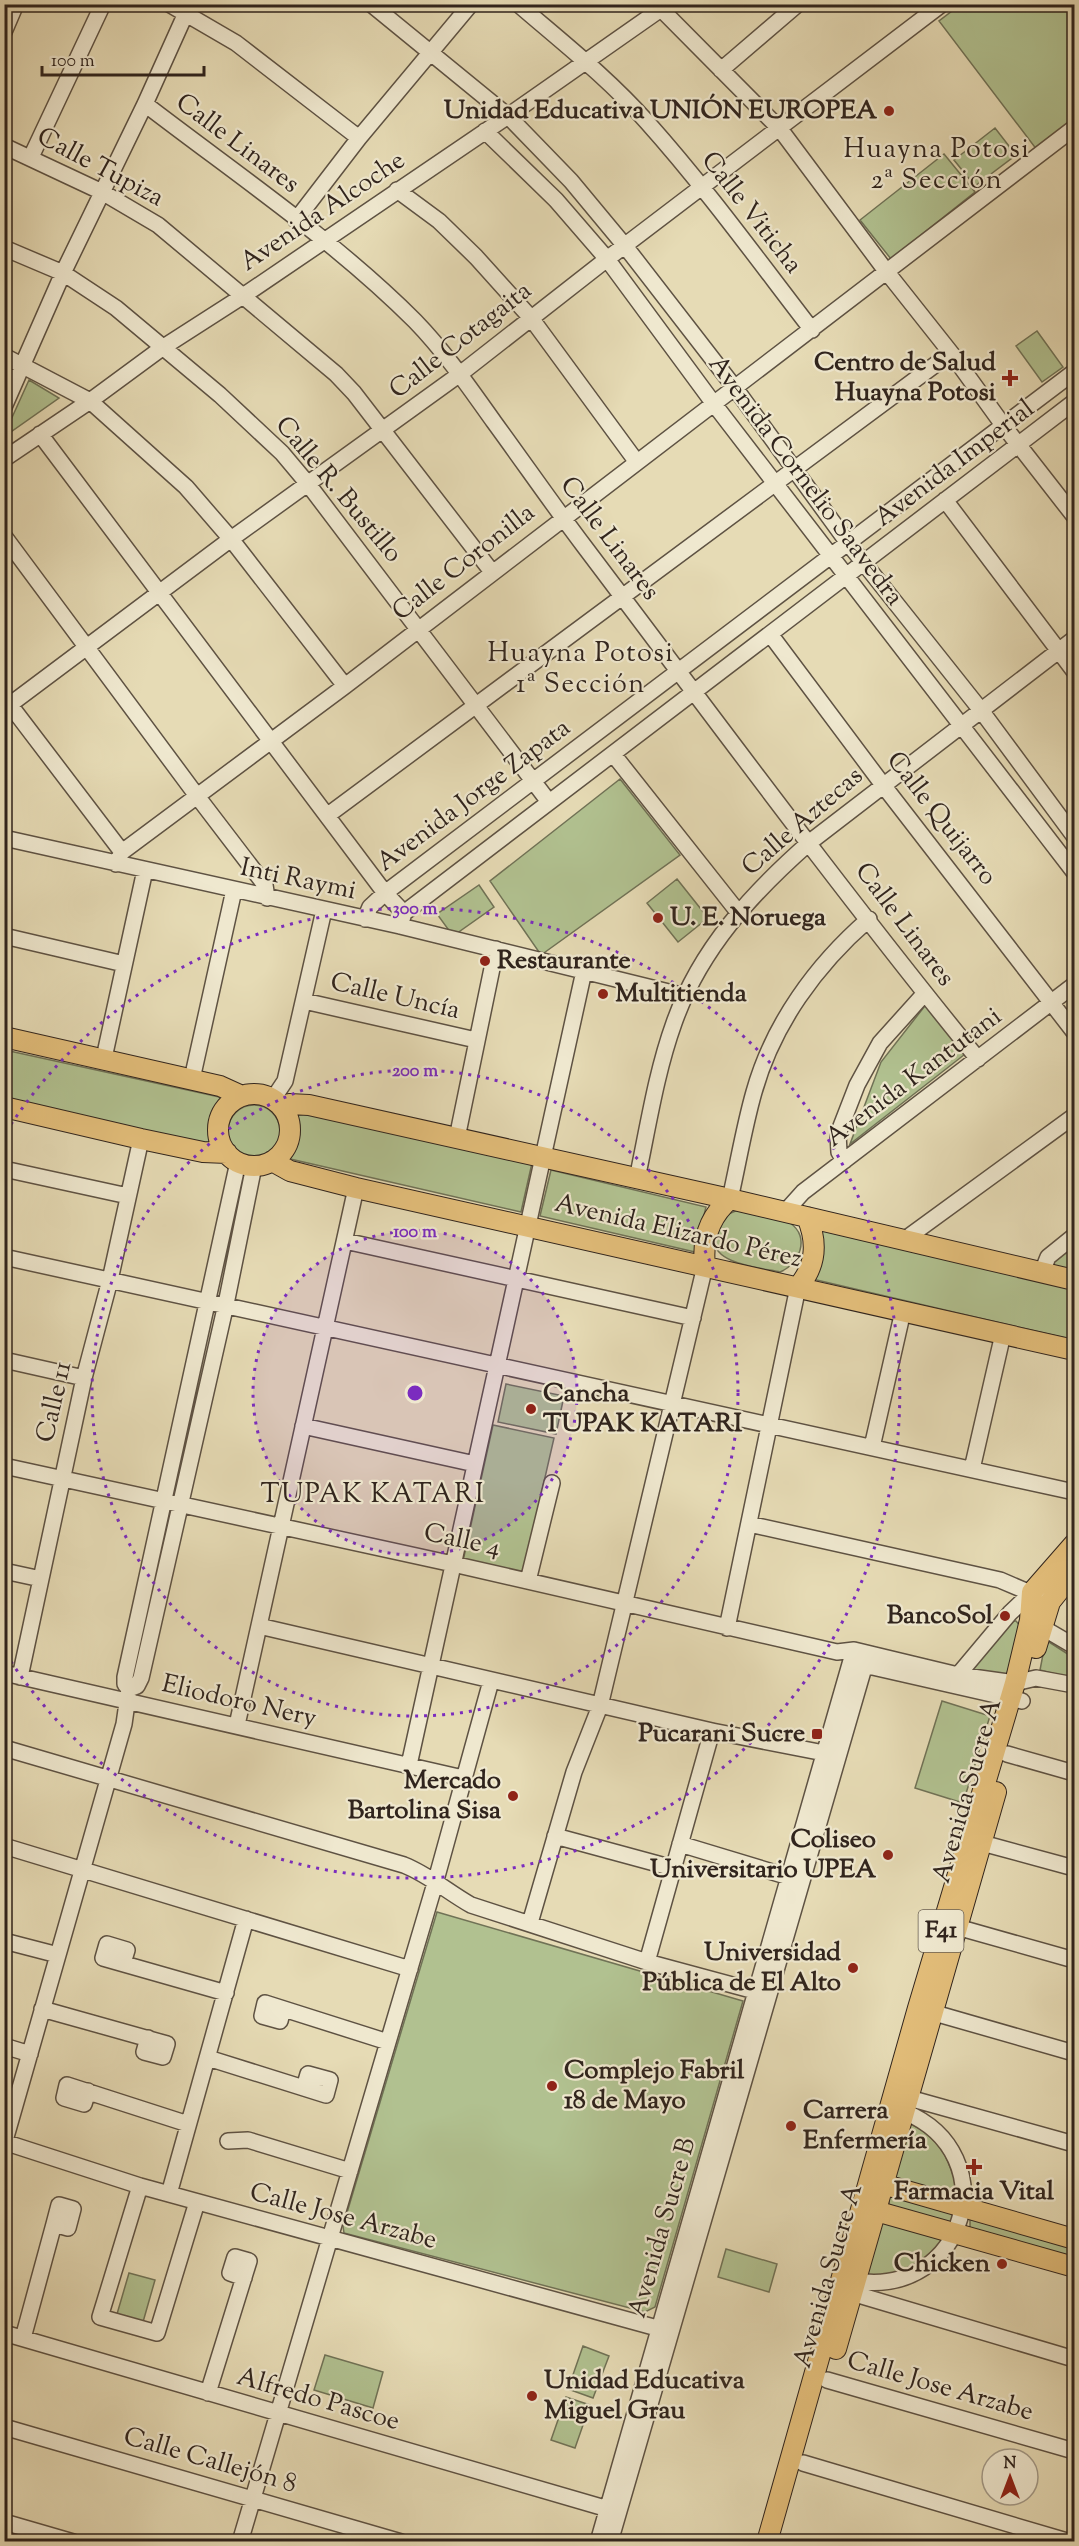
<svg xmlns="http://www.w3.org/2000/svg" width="1079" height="2546" viewBox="0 0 1079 2546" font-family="'Sorts Mill Goudy',serif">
	<rect width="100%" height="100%" fill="#e6dbb5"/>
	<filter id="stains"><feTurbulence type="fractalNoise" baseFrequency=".00333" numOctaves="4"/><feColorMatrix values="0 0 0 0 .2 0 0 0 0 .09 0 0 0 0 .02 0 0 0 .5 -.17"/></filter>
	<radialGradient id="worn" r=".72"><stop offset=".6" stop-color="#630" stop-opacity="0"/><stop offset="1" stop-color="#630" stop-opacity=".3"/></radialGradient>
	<path fill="#b1c190" stroke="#707256" stroke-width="1.5" d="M960 5H1074V121L1037 150 939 21Z
		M995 128 1016 155 975 186 954 160Z
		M944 154 975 192 891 259 860 220Z
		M1037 331 1063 367 1042 382 1016 346Z
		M29 380 59 398 5 436V433Z
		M620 779 680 855 541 955 490 881Z
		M677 879 708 918 678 942 647 903Z
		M479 885 494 907 453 936 437 914Z
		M928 1002 969 1051 850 1144 881 1062Z
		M5 1050 224 1098C207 1113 204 1128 214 1148L5 1101Z
		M228 1131a26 26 0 1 1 52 0a26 26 0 1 1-52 0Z
		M296 1110 532 1163 521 1212 286 1158C301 1143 303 1130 296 1110Z
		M551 1170 706 1207 695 1252 540 1216Z
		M738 1210C749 1213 782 1218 790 1223 811 1237 799 1265 780 1272 762 1268 708 1264 715 1236 717 1229 723 1221 726 1215Z
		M819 1229 1074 1288V1340L808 1278Z
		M1074 1244V1272L1052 1267 1051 1262Z
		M506 1384 564 1396 556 1434 498 1422Z
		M493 1425 554 1438 523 1574 463 1561Z
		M1011 1621H1016L1021 1627 1006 1677 974 1673 971 1669Z
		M1049 1642 1074 1658V1679L1040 1670 1045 1644Z
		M942 1701 990 1716 963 1803 915 1788Z
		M437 1912 743 2001 655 2307 645 2312 344 2233 343 2226Z
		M909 2123C944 2140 949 2161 960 2196L894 2182Z
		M889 2194 955 2212 954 2221 948 2222 889 2206Z
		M970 2219 1074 2242V2258L970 2228Z
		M879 2221 946 2238 923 2260 893 2276H864Z
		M726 2249 777 2264 769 2292 718 2277Z
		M129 2273 155 2280 143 2322 117 2314Z
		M583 2346 609 2356 593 2398 568 2389Z
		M325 2355 383 2372 373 2408 314 2390Z
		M566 2397 590 2405 575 2448 551 2440Z"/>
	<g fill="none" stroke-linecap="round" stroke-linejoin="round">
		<g stroke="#5e5243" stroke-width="18">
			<path id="minor" d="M169 4 236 43 359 138
				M371 4 508 116 571 181 625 246 735 388 848 543 980 709 1074 836
				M518 4C562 42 608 78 647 122 706 188 758 260 812 330
				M656 4 780 129 886 271 951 353 1003 425 1074 516
				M4 32 16 4
				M721 70 798 4
				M145 104C236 174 334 240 415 321 445 352 469 387 494 422 524 463 553 505 584 546 714 718 842 892 978 1059
				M485 131 556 200 607 259 714 404 1074 872
				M4 146 102 192 158 225 336 374 354 393 492 572
				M31 157 103 4
				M397 190 439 221 476 257 531 318 636 461
				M296 220 359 138 471 4
				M4 248 63 273 116 308 220 395 282 453 308 484 549 802
				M4 356 90 401 186 487 231 539 345 686
				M4 407 63 273 145 104 190 4
				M40 434 385 893 404 913
				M4 459 90 401 162 348 243 296 508 116 668 4
				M945 500 1074 671
				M4 536 197 796 265 885 267 898
				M770 634 883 785 1074 1032
				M4 697 122 852
				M4 709 231 539 460 374 607 259 942 4
				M613 754 738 912
				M328 815 951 353
				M4 838 400 926 685 996
				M116 864 122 852 345 686 1074 128
				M365 919 370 907 385 893 1074 372
				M400 926 404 913 1074 402
				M4 936 124 964
				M304 1001 476 1040
				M104 1058 145 870
				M192 1079 234 890
				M273 1099 285 1081 324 910
				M457 1138 496 949
				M844 1161 839 1152 838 1134 857 1085 880 1043 925 993
				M4 1169 128 1196
				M637 1179C648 1127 656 1073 674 1023 700 949 752 893 810 842L1074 639
				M730 1199C738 1164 744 1127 754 1092 773 1024 816 965 869 919
				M785 1212 803 1192 1074 985
				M904 1240 1074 1116
				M345 1241 693 1318
				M4 1257 1074 1492
				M1042 1272 1048 1257 1074 1236
				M4 1360 84 1378
				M303 1426 475 1464
				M872 1447 903 1311
				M4 1466 453 1564 837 1652 854 1650 958 1675 1015 1683 1036 1678 1074 1685
				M972 1469 1003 1334
				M749 1524 1000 1580 1042 1598
				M4 1571 41 1579
				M528 1581 552 1483
				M1033 1622 1074 1646
				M259 1626 712 1731 824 1753
				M727 1628 798 1287
				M855 1663 1022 1701
				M4 1673 463 1778
				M20 1677 84 1378 110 1280 141 1139
				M953 1681 1010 1613 1032 1592
				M129 1689 137 1686 141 1678 226 1304 254 1166
				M237 1725 356 1188
				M4 1748 404 1865C429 1875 448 1892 471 1905L647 1962 766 1994
				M1007 1754 1074 1773
				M409 1765 584 971
				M555 1836 673 1868
				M982 1843 1074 1868
				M680 1844 789 1877
				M4 1846 410 1969
				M530 1923 574 1772 600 1706 705 1266
				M957 1927 1074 1960
				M4 1941 58 1955
				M647 1962 712 1731
				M123 1963 127 1950 107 1944 103 1958 226 1993
				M42 2009 167 2044 163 2057 144 2052 148 2038
				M283 2009 280 2021 262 2016 265 2003 388 2042
				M924 2010 1074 2053
				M4 2046 30 2054
				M208 2058 326 2095 330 2080 308 2074 304 2088
				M88 2091 84 2104 64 2098 67 2085 188 2124
				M909 2098 1074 2144
				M228 2141 248 2140 350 2171
				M4 2142 140 2186 668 2331
				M4 2144 124 1724 129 1689 125 1684V1677L238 1162
				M140 2186 100 2317 157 2333 197 2202
				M169 2194 246 1919
				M856 2281C965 2298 1007 2155 905 2112
				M852 2293 1074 2359
				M4 2333 615 2511
				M23 2338 54 2224 59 2205 73 2209 68 2228 54 2224
				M827 2380 1074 2451
				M208 2393 249 2261 235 2257 230 2273 244 2278
				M4 2427 401 2542
				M803 2463 1070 2542
				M4 2522 73 2542
				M240 2542 436 1880 491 1681
				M598 2542 854 1650
				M610 2542 868 1654"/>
		</g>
		<g stroke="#30241d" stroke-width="22">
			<path id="major" d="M4 1037 220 1086 242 1096
				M218 1130a36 36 0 1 1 72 0a36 36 0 1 1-72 0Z
				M282 1106 289 1104 309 1105 730 1199 1074 1280
				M4 1107 141 1139 203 1152 227 1153
				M272 1161 290 1171 356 1188 1074 1350
				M705 1266C702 1240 709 1217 730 1199
				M798 1287C816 1266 818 1243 807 1217
				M1036 1648 1050 1602 1074 1572
				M872 2181 1074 2239
				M865 2208 1074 2267
				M836 2349 996 1792
				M767 2542 918 2008 1015 1683 1030 1620 1032 1592 1074 1544"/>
		</g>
		<use href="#minor" stroke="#efe8cf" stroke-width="15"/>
		<use href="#major" stroke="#e3be7a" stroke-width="20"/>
	</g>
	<circle cx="415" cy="1393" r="162" fill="#7b2cbf" fill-opacity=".12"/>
	<g fill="none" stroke="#7b2cbf" stroke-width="3" stroke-dasharray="3 6">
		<circle cx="415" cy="1393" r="162"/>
		<circle cx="415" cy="1393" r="323"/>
		<path d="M6 1132A485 485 0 1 1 6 1654"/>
	</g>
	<g fill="#8f2418" stroke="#efe8cf" stroke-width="2">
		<circle cx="889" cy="111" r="6"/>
		<path d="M1007 369h6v6h6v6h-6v6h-6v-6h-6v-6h6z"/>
		<circle cx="658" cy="918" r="6"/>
		<circle cx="485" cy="961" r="6"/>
		<circle cx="603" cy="994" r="6"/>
		<circle cx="531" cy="1409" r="6"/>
		<circle cx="1005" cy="1616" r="6"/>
		<rect x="811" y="1728" width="12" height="12" rx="3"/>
		<circle cx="513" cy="1796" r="6"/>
		<circle cx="888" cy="1855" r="6"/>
		<circle cx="853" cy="1968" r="6"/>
		<circle cx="552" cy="2086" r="6"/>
		<circle cx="791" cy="2126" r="6"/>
		<path d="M971 2158h6v6h6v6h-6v6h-6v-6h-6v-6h6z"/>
		<circle cx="1002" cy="2264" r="6"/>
		<circle cx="532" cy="2396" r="6"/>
	</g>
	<g text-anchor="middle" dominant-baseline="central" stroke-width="4.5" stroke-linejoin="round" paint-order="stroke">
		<rect fill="#efe8cf" stroke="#695f52" stroke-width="1.5" x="918.5" y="1910" width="45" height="42" rx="4.5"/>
		<g font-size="24" font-weight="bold" fill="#30241d">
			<text x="941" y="1931">F41</text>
		</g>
		<g font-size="26" font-weight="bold" fill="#30241d" stroke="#efe8cf" text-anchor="end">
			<text x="877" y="111">Unidad Educativa UNIÓN EUROPEA</text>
			<text x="996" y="363">Centro de Salud<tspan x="996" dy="30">Huayna Potosi</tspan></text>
			<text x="670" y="918" text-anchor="start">U. E. Noruega</text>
			<text x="497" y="961" text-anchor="start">Restaurante</text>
			<text x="615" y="994" text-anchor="start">Multitienda</text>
			<text x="543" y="1394" text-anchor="start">Cancha<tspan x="543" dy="30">TUPAK KATARI</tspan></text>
			<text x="993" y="1616">BancoSol</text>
			<text x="805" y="1734">Pucarani Sucre</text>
			<text x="501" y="1781">Mercado<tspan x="501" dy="30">Bartolina Sisa</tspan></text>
			<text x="876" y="1840">Coliseo<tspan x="876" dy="30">Universitario UPEA</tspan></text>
			<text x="841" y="1953">Universidad<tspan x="841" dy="30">Pública de El Alto</tspan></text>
			<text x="564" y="2071" text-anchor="start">Complejo Fabril<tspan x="564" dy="30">18 de Mayo</tspan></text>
			<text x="803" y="2111" text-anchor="start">Carrera<tspan x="803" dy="30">Enfermería</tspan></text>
			<text x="974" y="2192" text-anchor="middle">Farmacia Vital</text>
			<text x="990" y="2264">Chicken</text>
			<text x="544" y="2381" text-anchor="start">Unidad Educativa<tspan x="544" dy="30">Miguel Grau</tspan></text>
		</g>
		<g font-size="26" fill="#30241d" stroke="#efe8cf">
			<text transform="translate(237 144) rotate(37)">Calle Linares</text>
			<text transform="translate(100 168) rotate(28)">Calle Tupiza</text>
			<text transform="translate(323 212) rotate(-34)">Avenida Alcoche</text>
			<text transform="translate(751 213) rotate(52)">Calle Viticha</text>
			<text transform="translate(461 341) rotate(-38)">Calle Cotagaita</text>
			<text transform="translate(955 464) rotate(-37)">Avenida Imperial</text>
			<text transform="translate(805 481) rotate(53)">Avenida Cornelio Saavedra</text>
			<text transform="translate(338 490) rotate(50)">Calle R. Bustillo</text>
			<text transform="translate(609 539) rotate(53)">Calle Linares</text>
			<text transform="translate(464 563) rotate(-38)">Calle Coronilla</text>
			<text transform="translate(474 796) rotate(-37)">Avenida Jorge Zapata</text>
			<text transform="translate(941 819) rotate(52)">Calle Quijarro</text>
			<text transform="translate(803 822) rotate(-41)">Calle Aztecas</text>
			<text transform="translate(298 880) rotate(12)">Inti Raymi</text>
			<text transform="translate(904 925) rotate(53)">Calle Linares</text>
			<text transform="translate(395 997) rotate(13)">Calle Uncía</text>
			<text transform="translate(914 1078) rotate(-37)">Avenida Kantutani</text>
			<text transform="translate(678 1232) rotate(13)">Avenida Elizardo Pérez</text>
			<text transform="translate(55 1402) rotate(-77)">Calle 11</text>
			<text transform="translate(462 1541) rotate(12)">Calle 4</text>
			<text transform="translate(239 1702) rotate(13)">Eliodoro Nery</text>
			<text transform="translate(968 1791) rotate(-74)">Avenida Sucre A</text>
			<text transform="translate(343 2217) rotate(15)">Calle Jose Arzabe</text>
			<text transform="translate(663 2228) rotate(-74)">Avenida Sucre B</text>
			<text transform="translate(829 2276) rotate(-74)">Avenida Sucre A</text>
			<text transform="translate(940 2387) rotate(16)">Calle Jose Arzabe</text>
			<text transform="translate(318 2400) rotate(16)">Alfredo Pascoe</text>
			<text transform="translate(210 2461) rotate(16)">Calle Callejón 8</text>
		</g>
		<g font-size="27" letter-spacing="1.5" fill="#30241d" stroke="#efe8cf">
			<text x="937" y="150">Huayna Potosi<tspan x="937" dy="31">2ª Sección</tspan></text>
			<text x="581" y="654">Huayna Potosi<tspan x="581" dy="31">1ª Sección</tspan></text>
			<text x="373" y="1495">TUPAK KATARI</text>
		</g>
	</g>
	<circle cx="415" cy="1393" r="9" fill="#7b2cbf" stroke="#efe8cf" stroke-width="3"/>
	<g font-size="18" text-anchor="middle" font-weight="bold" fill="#7b2cbf" stroke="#efe8cf" stroke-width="4.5" stroke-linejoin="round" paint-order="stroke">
		<text x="415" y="914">300 m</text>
		<text x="415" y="1076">200 m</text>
		<text x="415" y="1237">100 m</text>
	</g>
	<rect width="1079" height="2546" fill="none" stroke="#e6dbb5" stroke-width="24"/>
	<rect x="6" y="6" width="1067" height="2534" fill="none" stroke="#30241d" stroke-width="3"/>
	<rect x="12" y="12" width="1055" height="2522" fill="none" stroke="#30241d" stroke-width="1.5"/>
	<g transform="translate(1010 2477)"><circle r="28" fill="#efe8cf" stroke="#a39a88" stroke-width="1.5"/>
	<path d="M0-4.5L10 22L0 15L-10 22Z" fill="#8f2418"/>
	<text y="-9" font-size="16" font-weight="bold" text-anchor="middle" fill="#30241d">N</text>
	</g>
	<path d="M42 66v9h162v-9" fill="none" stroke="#30241d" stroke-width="3"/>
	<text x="51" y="66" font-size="18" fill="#30241d" stroke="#efe8cf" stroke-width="4.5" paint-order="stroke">100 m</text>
	<rect width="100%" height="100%" filter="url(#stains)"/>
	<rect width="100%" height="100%" fill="url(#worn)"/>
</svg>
